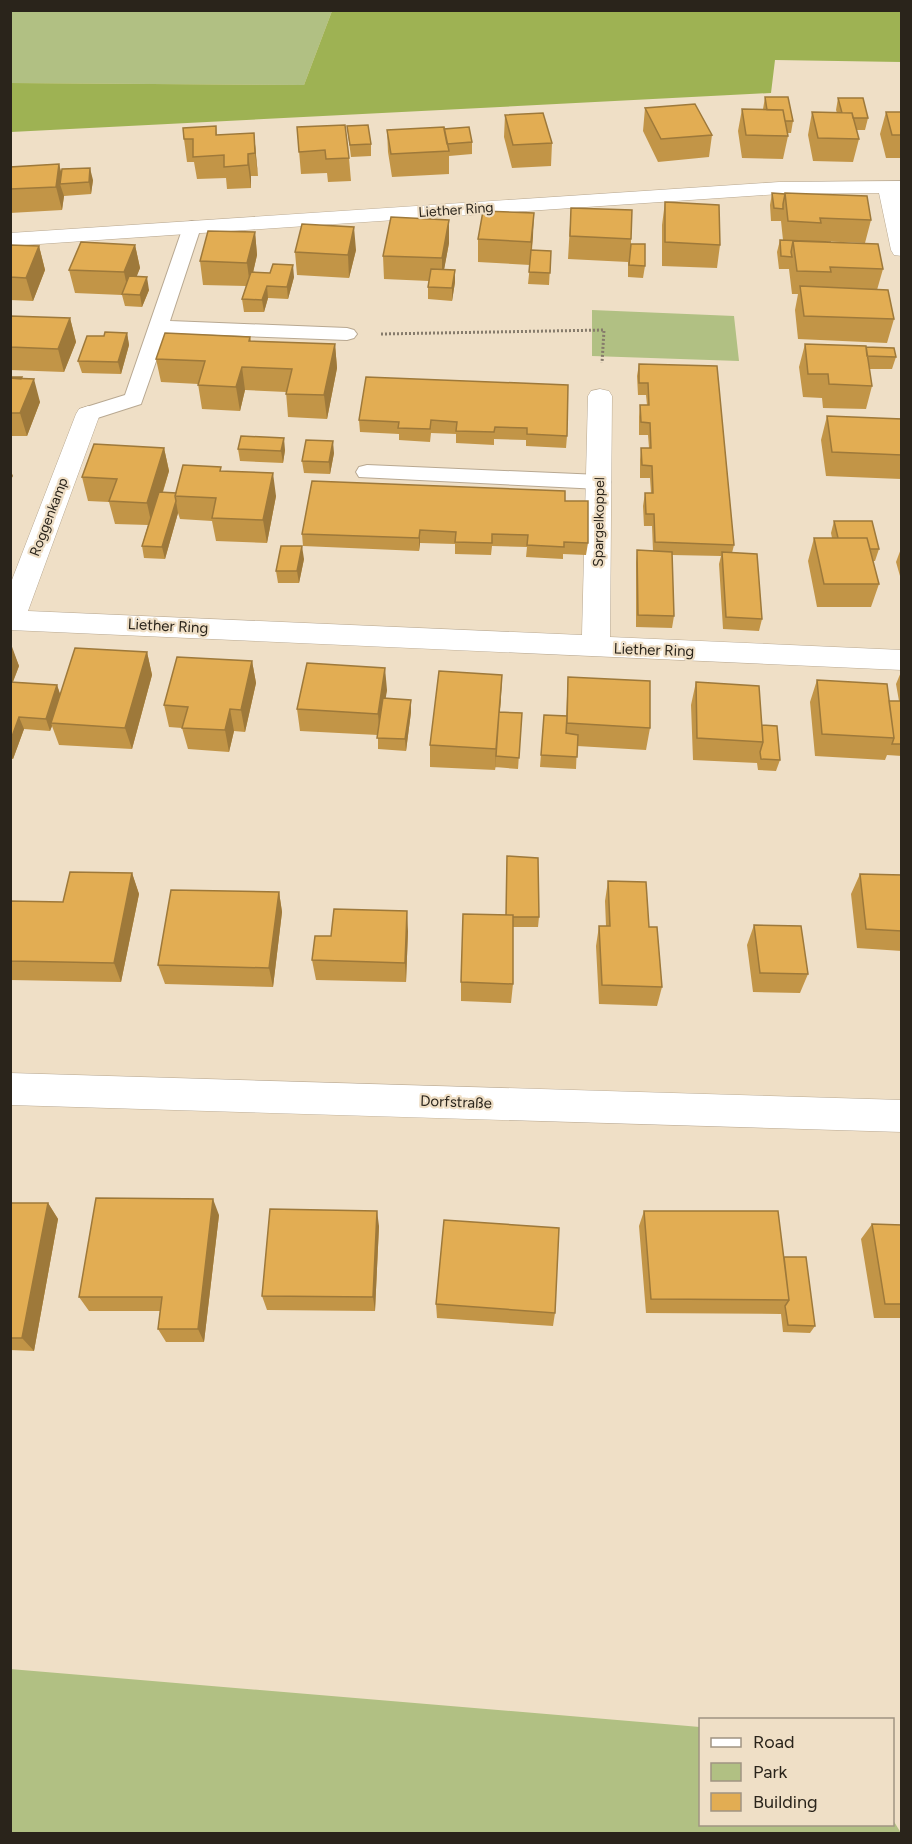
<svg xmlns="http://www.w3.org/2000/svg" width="912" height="1844" viewBox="0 0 912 1844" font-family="Figtree,sans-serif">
	<rect width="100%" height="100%" fill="#efdfc6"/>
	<path fill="#b1c083" d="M11 11H332L304 85 11 83Z
		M592 310 734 316 739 361 592 356Z
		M10 1669 700 1727V1824H892L893 1820 901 1833H11Z"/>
	<path fill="#9eb253" d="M332 11H901V62L775 60 771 93 11 132V83L304 85Z"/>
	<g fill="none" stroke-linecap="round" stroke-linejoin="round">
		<g stroke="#b8a891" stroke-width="2">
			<path id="service" d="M192 221 199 223 201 227 170 321 347 328 354 330 357 334 354 338 347 340 166 333 141 404 88 421 80 419 77 414 80 409 125 395 183 227 185 223Z
				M367 465 600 475 608 477 611 482 608 487 600 489 359 477 356 472 359 467Z"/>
		</g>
		<g stroke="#b8a891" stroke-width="1">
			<path id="minor" d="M902 181V256L894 255 891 250 879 193 779 194 10 246V233L779 182Z
				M600 389 609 391 612 396 610 637 902 650V670L10 630V585L76 414 79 409 88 406 97 409 100 414 28 611 582 635 588 396 591 391Z
				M10 1073 902 1100V1132L10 1105Z"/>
		</g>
		<path stroke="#867b6b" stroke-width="3" stroke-dasharray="2 2" stroke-linecap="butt" d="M381 334 604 330 602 363"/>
		<use href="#service" fill="#fff" fill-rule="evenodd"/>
		<use href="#minor" fill="#fff" fill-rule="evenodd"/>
	</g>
	<path fill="#c29547" d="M765 97 793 121 791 133H787L788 136 783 159 742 158 738 131 742 109H763Z
		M838 98 868 118 865 130H856L859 139 853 162 813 161 808 135 812 112 837 113 836 110Z
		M645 108 712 135 709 157 658 162 643 131Z
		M886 112H902V158H886L880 134Z
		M505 115 552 143 551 166 512 168 504 137Z
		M216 126 217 135 254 133 258 176H251V188L227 189 226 178 197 179 194 162H187L184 139Z
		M347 126 371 144V156L351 157Z
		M297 127 349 158 351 181 328 182 327 173 301 174Z
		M444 129 472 142V154L449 156V174L392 177 388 152 387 130Z
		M59 164 62 175 93 180 91 194 64 196 62 210 10 213V167Z
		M772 193 785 194 871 220 865 243 817 241 883 269 877 290 894 319 887 343 798 339 795 310 798 294H792L789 269H779L777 252 780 240H783L781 221H771L770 205Z
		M665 202 720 245 717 268 662 266V225Z
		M571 208 631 239V244L645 266 643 278 628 277V262L568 259Z
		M449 220V243L444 269 455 282 452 301 428 299V287L429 281 384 279 383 256Z
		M255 232 257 255 253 272 294 277 288 299 268 298 264 312H244L242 299 246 286 203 285 200 261Z
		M533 236 532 250 551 251 549 285 528 284 530 265 478 262V239Z
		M10 245 39 246 45 270 33 301 10 300Z
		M135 245 140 268 136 277 149 290 142 307 125 306 122 295 75 293 69 270Z
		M356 250 349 278 297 275 295 252Z
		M10 316 70 318 76 342 64 372 10 370Z
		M127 333 129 345 121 374 82 373 78 361 104 336Z
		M250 337 251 341 335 344 337 368 327 419 288 417 286 392 245 390 240 411 202 409 198 384 161 382 156 359Z
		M805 344 896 357 892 369H869L872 386 866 409 823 408 822 398 803 397 799 367Z
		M639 364 734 545 732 553 762 619 759 631 723 629 719 564 721 556 672 555 674 616 672 628 636 627V562L637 550 653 551 652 526H644L643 506 645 493H651L650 478H640V460L641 448H649L648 435H639V417L640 405H647L646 395H638L637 376Z
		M10 377 23 379 40 402 27 436H10Z
		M366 377 567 436 566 448 526 446V440L494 439V445L456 443V434L431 433 430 442 399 440V434L360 432 359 420Z
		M827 416 902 419V481L901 479 826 476 821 440Z
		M164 448 169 471 163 492 176 493 221 467V471L276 496 267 543 216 541 212 521 180 519 178 513 165 559 144 558 142 546 148 525 115 524 109 502 88 501 82 477Z
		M238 449 285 450 283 463 240 461Z
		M334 453 330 474 304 473 302 461Z
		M565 501 588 543 586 555 563 554V559L526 557 527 547 492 546 491 555 455 554V544L420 543 419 551 303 546 302 534Z
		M834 521 879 549 875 561H873L879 584 871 607H817L808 561 814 538H832L831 533Z
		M902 546V583L896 562Z
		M304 559 299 583H278L276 571Z
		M10 644 19 666 13 682 57 685 60 694 147 652 152 675 132 749 59 745 52 726 50 731 24 729 13 759H10Z
		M252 661 256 683 245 732 234 731 229 752 188 749 182 728 169 727 164 705Z
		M901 672 902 756 887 755 885 760 815 756 810 702 817 680 889 701H899L896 684Z
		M502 675 500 712 522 713 518 769 495 767 496 763 495 770 430 767V745Z
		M568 677 650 728 646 750 577 746 576 769 540 767 544 715 566 716Z
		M696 682 762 725 780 760 776 771 758 770 757 763 693 760 691 705Z
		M387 690 385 698 411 712 406 751 378 749V735L300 731 297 709Z
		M507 856 539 917 538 927H513V984L511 1003 461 1001V982L506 915Z
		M132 873 139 894 121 982 10 980V901L63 902Z
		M860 874 902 875V951L857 948 851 894Z
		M608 881 649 927 662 987 657 1006 599 1004 596 946 599 926H606L605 901Z
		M279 892 282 912 273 987 165 984 158 965Z
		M754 925 808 974 800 993 753 992 747 945Z
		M408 931 406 982 316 980 312 960 331 936Z
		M10 1203H48L58 1219 34 1351 10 1350Z
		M644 1211 784 1257 815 1326 810 1333 783 1332 781 1314 646 1313 639 1226Z
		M219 1215 204 1342H166L158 1329 160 1311H89L79 1297Z
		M872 1224 902 1225V1318H874L861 1239Z
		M379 1226 375 1311 267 1310 262 1296Z
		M436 1304 555 1313 553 1326 437 1318Z"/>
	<path fill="#9e793a" d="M254 133 256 156 258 176 255 153Z
		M248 154 251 176V188L248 165Z
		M59 164 64 184H60L64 196 62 210 56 187Z
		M90 168 93 180 91 194 89 182Z
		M534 213 533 236 530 265 531 242Z
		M449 220V243L442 281V258Z
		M354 227 356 250 349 278 348 255Z
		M255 232 257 255 250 286 247 263Z
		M135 245 140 268 129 296 124 272Z
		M39 246 45 270 33 301 26 278Z
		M293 265 294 277 288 299 287 287Z
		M455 270V282L452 301V288Z
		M147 277 149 290 142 307 140 295Z
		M267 286 268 298 264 312 262 300Z
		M70 318 76 342 64 372 58 349Z
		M127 333 129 345 121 374 118 362Z
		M335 344 337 368 327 419 324 395Z
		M242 367 245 390 240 411 236 387Z
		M34 379 40 402 27 436 20 413Z
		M284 438 285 450 283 463 281 451Z
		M333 441 334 453 330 474 329 462Z
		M164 448 169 471 152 526 147 503Z
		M10 469 13 476 10 481Z
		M273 473 276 496 267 543 263 520Z
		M176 501 178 513 165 559 162 547Z
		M420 530V543L419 551V538Z
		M302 546 304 559 299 583 297 571Z
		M11 644 19 666 10 689Z
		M147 652 152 675 132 749 125 728Z
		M252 661 256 683 245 732 241 710Z
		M385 668 387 690 380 736 378 714Z
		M502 675 501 697 495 770 496 749Z
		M57 685 61 697 51 723 52 726 50 731 46 719Z
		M411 700V712L406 751 405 739Z
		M230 709 234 731 229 752 225 730Z
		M19 717 24 729 13 759 10 753V742Z
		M132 873 139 894 121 982 114 963Z
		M279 892 282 912 273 987 269 968Z
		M407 911 408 931 406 982 405 963Z
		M213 1199 219 1215 204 1342 198 1329Z
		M48 1203 58 1219 34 1351 22 1338Z
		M377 1211 379 1226 375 1311 373 1297Z"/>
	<path fill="#e2ad53" stroke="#9e793a" stroke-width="1.5" d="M765 97H788L793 121H785L783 110H767Z
		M838 98H863L868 118H853L852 113H842Z
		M695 104 712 135 661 139 645 108Z
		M742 109 783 110 788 136 746 135Z
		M812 112 852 113 859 139 818 138Z
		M886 112H902V135H892Z
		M543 113 552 143 513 145 505 115Z
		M345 125 349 158 326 159 325 150 299 152 297 127Z
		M368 125 371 144 350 145 347 126Z
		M216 126V135L254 133 255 153 248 154V165L224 167V155L193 157V139H184L183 128Z
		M444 127 449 151 391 154 387 130Z
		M469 127 472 142 447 144 444 129Z
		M59 164 56 187 10 189V167Z
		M90 168 89 182 60 184 62 169Z
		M772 193 785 194 783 204V209L774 208Z
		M785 193 867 196 871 220 820 218 821 223 788 221Z
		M665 202 719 205 720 245 665 242Z
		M571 208 632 210 631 239 570 236Z
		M483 211 534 213 531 242 478 239Z
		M391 217 449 220 442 258 383 256Z
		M302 224 354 227 348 255 295 252Z
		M208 231 255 232 247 263 200 261Z
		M780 240 831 242 793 241 791 252 792 257 781 256Z
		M793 241 878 244 883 269 830 267 831 272 797 271Z
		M81 242 135 245 124 272 69 270Z
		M631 244H645V266L629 265Z
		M10 245 39 246 26 278 10 277Z
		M531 250 551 251 550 273 529 272Z
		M273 264 293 265 287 287 267 286 262 300 242 299 251 272 270 273Z
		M431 269 455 270 452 288 428 287Z
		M129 276 147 277 140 295 122 294Z
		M800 286 888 290 894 319 804 316Z
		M10 316 70 318 58 349 10 347Z
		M105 332 127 333 118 362 78 361 87 336H104Z
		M165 333 250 337 249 341 335 344 324 395 286 394 292 369 242 367 236 387 198 385 205 361 156 359Z
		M805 344 866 346 872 386 829 384 828 374H808Z
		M866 347 894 348 896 357 867 356Z
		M639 364 717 366 734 545 655 542 654 514H646L645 493H653L652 466 642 465 641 448H651L650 423 641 422 640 405H649L648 383H639Z
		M10 377H22L21 379 10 378Z
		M366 377 568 385 567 436 527 434V428L495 427 494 432 456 431 457 422 431 420 430 429 398 428 399 422 359 420Z
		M10 378 34 379 20 413H10Z
		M827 416 902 419V455L832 452Z
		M241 436 284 438 281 451 238 449Z
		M306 440 333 441 329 462 302 461Z
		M94 444 164 448 147 503 109 501 117 479 82 477Z
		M183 465 221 467 220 471 273 473 263 520 212 518 216 498 175 496Z
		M312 481 565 491V501H588V543L564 542V547L527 545 528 535 492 534V543L455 542 456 532 420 530 419 538 302 534Z
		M159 492 176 493 175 496 176 501 162 547 142 546Z
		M834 521H872L879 549H870L867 538H838Z
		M814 538H867L879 584H824Z
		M281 546H302L297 571H276Z
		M637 550 672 552 674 616 638 615Z
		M722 552 757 554 762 619 726 617Z
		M75 648 147 652 125 728 51 723Z
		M177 657 252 661 241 710 230 709 225 730 182 728 188 707 164 705Z
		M307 663 385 668 378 714 297 709Z
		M439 671 502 675 496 749 430 745Z
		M568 677 650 681V728L567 723Z
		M817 680 887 684 894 738 822 734Z
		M10 682 57 685 46 719 19 717 10 742Z
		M696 682 759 686 763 742 697 738Z
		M383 698 411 700 405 739 377 738Z
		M889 701H902V744H892L894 738Z
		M499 712 522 713 519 758 496 756Z
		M544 715 567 716 566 733 578 735 577 757 541 755Z
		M762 725 777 726 780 760 761 759 760 752 763 742Z
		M507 856 538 858 539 917H513V915H506Z
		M70 872 132 873 114 963 10 961V901L63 902Z
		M860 874 902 875V931L866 929Z
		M608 881 646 882 649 927H657L662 987 602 985 599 926H610Z
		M171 890 279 892 269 968 158 965Z
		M334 909 407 911 405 963 312 960 315 936H331Z
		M463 914 513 915V984L461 982Z
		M754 925 801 926 808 974 760 973Z
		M96 1198 213 1199 198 1329H158L162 1297H79Z
		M10 1203H48L22 1338H10Z
		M270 1209 377 1211 373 1297 262 1296Z
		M644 1211H778L789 1300 651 1299Z
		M444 1220 559 1228 555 1313 436 1304Z
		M872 1224 902 1225V1304H885Z
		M784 1257H806L815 1326 788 1325 785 1306 789 1300Z"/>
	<g text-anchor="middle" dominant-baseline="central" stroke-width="4.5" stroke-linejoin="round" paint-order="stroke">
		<g font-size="14" fill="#2a241b" stroke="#efdfc6">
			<text transform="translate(456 210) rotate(-4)">Liether Ring</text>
			<text transform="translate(49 517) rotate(-69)">Roggenkamp</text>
			<text transform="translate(599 522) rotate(-89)">Spargelkoppel</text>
		</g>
		<g font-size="15" fill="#2a241b" stroke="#efdfc6">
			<text transform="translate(168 626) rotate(3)">Liether Ring</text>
			<text transform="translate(654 650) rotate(2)">Liether Ring</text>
			<text transform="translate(456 1102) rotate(2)">Dorfstraße</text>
		</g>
	</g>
	<rect width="912" height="1844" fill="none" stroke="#2a241b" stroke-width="24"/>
	<rect x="699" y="1718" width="195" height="108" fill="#efdfc6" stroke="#a09482" stroke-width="1.5"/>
	<rect x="711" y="1738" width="30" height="9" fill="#ffffff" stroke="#a09482" stroke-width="1.5"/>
	<text x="753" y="1748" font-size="18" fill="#2a241b">Road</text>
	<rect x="711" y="1763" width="30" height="18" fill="#b1c083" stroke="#a09482" stroke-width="1.5"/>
	<text x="753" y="1778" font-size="18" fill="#2a241b">Park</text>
	<rect x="711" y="1793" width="30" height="18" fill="#e2ad53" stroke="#a09482" stroke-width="1.5"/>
	<text x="753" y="1808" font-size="18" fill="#2a241b">Building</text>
</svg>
